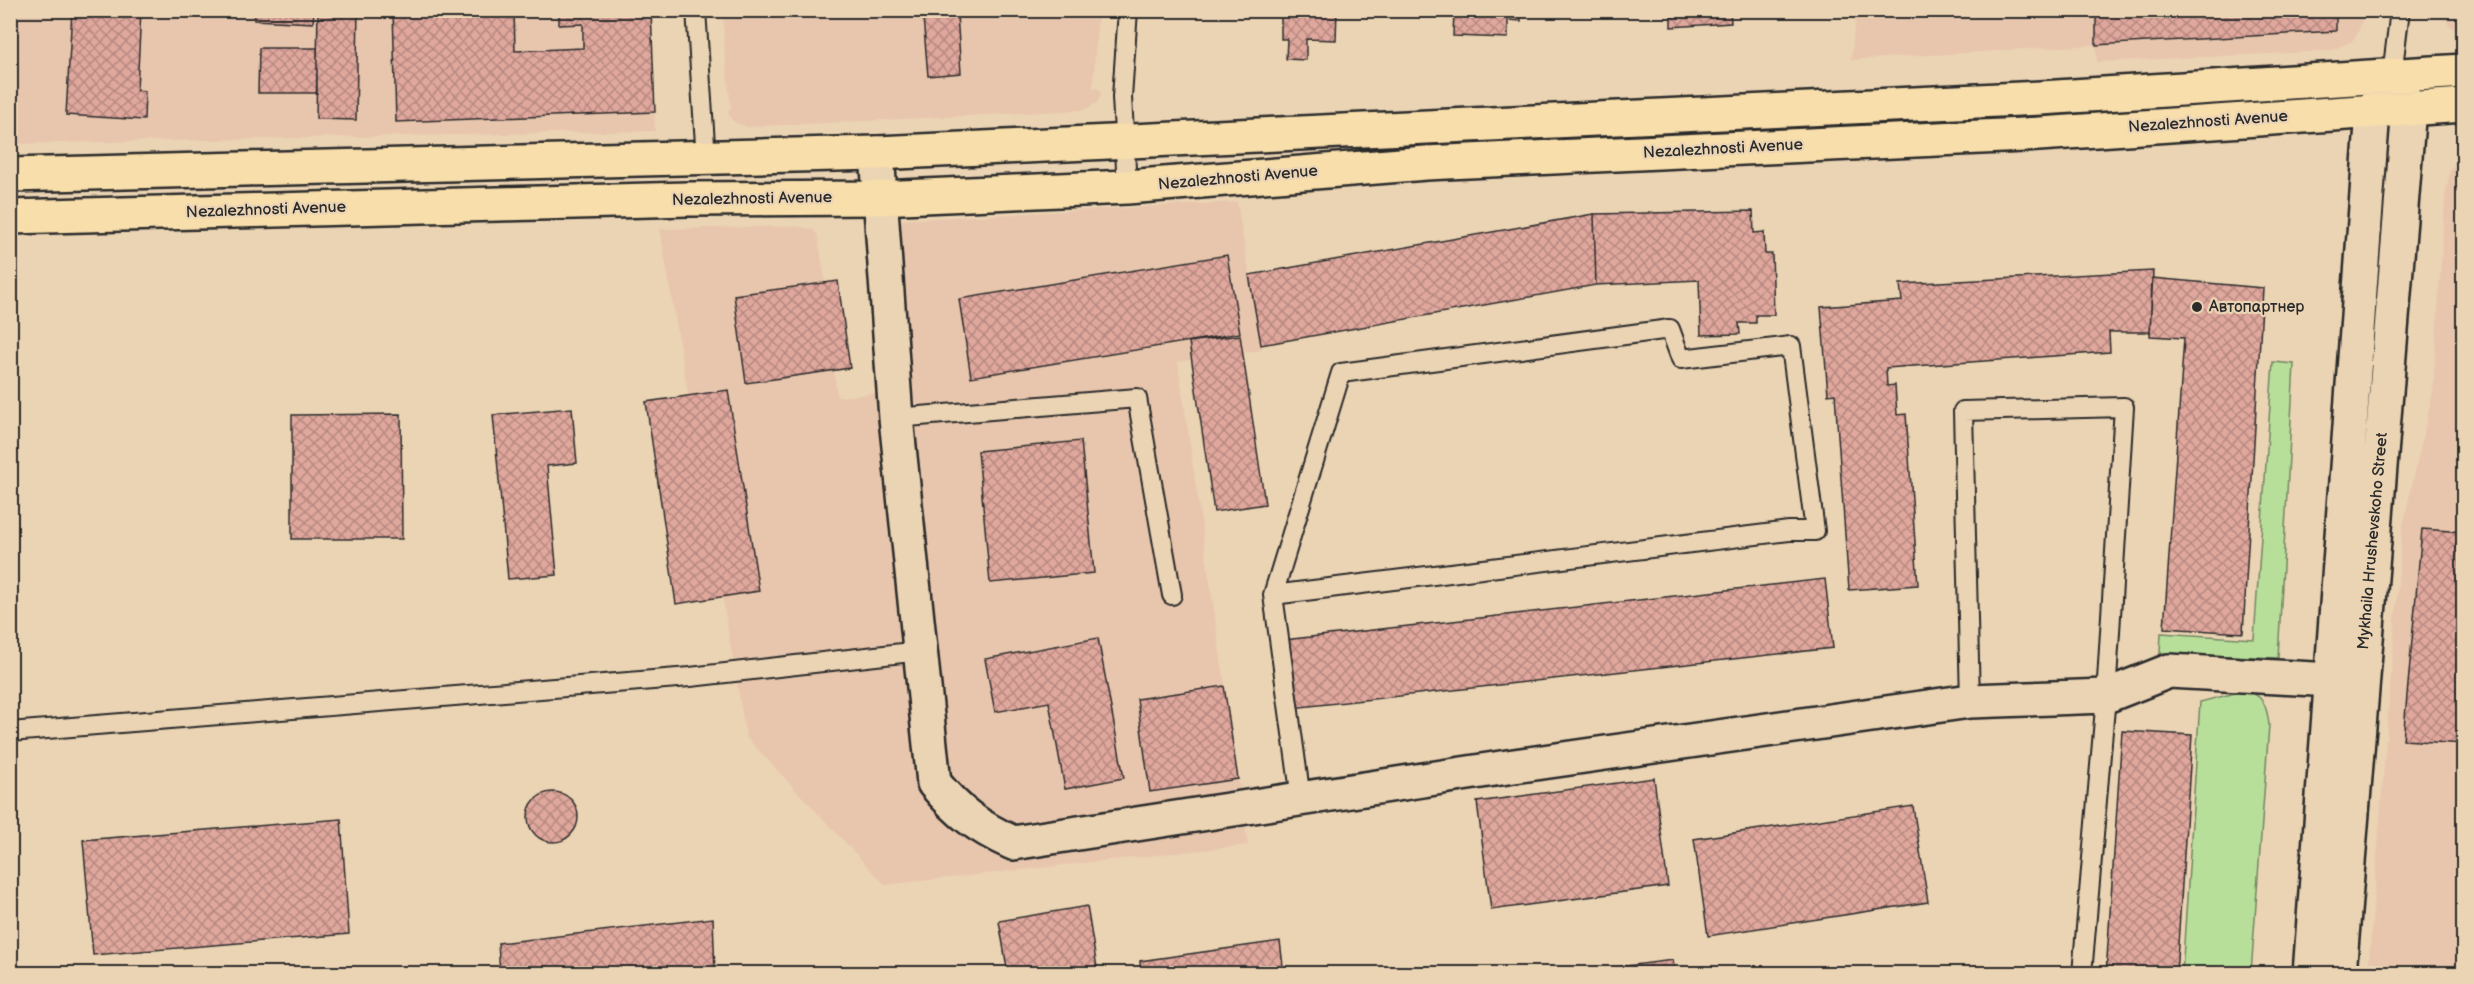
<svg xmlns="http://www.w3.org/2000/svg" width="2474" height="984" viewBox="0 0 2474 984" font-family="'Balsamiq Sans',sans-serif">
	<defs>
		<pattern id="building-cross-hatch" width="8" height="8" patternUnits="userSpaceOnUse" patternTransform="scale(1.5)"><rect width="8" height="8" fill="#e0a79d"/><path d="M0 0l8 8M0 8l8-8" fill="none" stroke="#b68880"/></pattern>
	</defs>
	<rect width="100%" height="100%" fill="#ebd4b4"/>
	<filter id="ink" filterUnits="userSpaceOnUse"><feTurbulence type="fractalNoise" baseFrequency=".0167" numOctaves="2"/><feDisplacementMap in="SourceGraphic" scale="12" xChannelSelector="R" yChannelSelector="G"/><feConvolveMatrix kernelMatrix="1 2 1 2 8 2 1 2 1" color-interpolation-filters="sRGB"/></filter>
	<g filter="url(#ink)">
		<path fill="#e8c6ad" d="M10 11H651L655 131 11 144Z
			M723 11H1098L1093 88 1100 89 1101 95 1097 103 1083 110 747 127 732 121 728 112 731 107 724 47Z
			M1856 11H2362V20L2358 33 2352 41 2330 51 2097 62 2096 45 1851 60Z
			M2439 11H2463V34L2451 27Z
			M2463 148V973L2368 974 2402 530 2433 391 2445 197 2449 174 2456 158Z
			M1237 202 1262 350 1178 362 1248 845 885 885 746 737 660 229 796 226 814 230 818 236 824 274 837 397 910 390 895 224 898 220Z"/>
		<path fill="#b8df9a" stroke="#728562" stroke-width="1.5" d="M2273 362 2294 364 2278 658 2160 653 2161 633 2254 639Z
			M2243 691C2263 693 2267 706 2269 725L2251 973 2182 974 2200 702Z"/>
		<path fill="url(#building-cross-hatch)" stroke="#2b2b2b" stroke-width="1.5" d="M72 10H141L137 90 145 91 144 120 66 115Z
			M255 10H314L313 23 254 20Z
			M318 10H358L356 120 316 119Z
			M393 10H514L515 51 583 48V24L559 25V10H651L655 112 396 122Z
			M1281 10H1337L1336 40 1306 39V60L1286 59 1287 39H1281Z
			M1454 10H1521V21L1508 20V38L1453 36Z
			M1671 10H1730L1731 23 1671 27Z
			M2096 10H2336V31L2096 45Z
			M957 14 961 73 928 76 923 17Z
			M259 48H317V93H258Z
			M1753 211 1754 233 1764 232 1765 254H1772L1774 315H1756V323H1739L1740 334 1701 335 1699 280 1596 285 1594 214Z
			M1594 214 1596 285 1261 345 1249 275Z
			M1227 255 1240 333 971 377 959 299Z
			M2153 271 2150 332H2109L2110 352 1886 368 1887 386 1895 385 1897 415 1906 414 1918 585 1849 590 1835 394 1828 395 1821 307 1902 301 1900 284Z
			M2152 278 2263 288 2243 633 2164 628 2184 338 2150 336Z
			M838 281 850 368 746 383 734 295Z
			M1240 335 1265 504 1214 512 1189 342Z
			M728 390 759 591 676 604 646 402Z
			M572 408 577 463 547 466 557 575 508 579 493 415Z
			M401 414 402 539H292V415Z
			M1081 441 1094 573 990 583 978 451Z
			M2422 529 2464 532V744L2403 740Z
			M1825 579 1833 648 1292 708 1284 640Z
			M1098 638 1124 778 1065 789 1049 702 995 712 985 659Z
			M1224 686 1238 779 1150 792 1137 699Z
			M2122 731 2192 735 2176 974H2106Z
			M1654 778 1668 886 1491 910 1477 802Z
			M528 817a25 25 0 1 1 50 0a25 25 0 1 1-50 0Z
			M1913 806 1928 902 1708 936 1694 839Z
			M341 819 349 934 93 955 83 840Z
			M1087 906 1098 974H1008L999 921Z
			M713 918 715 974H500L498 943Z
			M1280 941 1284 974H1141L1140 961Z
			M1673 960 1675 974H1563Z"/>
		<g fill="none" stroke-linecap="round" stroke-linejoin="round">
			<g stroke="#2b2b2b" stroke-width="22">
				<path id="lane" d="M696 10 706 159
					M2392 75 2400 10
					M1127 187 1122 97 1128 10
					M896 418 1137 398 1172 595
					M1273 595 1789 531H1815L1791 346 1681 359 1670 329 1341 373 1273 595 1301 799
					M1970 701 1963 411 2124 407 2106 696 2082 974
					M10 732 690 677 920 651"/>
			</g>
			<g stroke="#2b2b2b" stroke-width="38">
				<path id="street" d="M877 153 896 418 934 783C959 813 978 827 1013 843L1514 766 1970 701 2106 696 2169 671 2332 680"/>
			</g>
			<g stroke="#2b2b2b" stroke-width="38">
				<path id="secondary" d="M2310 974 2373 111 2392 75
					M2339 974 2409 108 2396 84"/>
			</g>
			<g stroke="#2b2b2b" stroke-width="38">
				<path id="primary" d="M10 175 877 153 2041 98 2464 71
					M10 217 688 199 879 198 1127 187 1426 163 2024 135 2464 105"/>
			</g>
			<use href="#lane" stroke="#ebd4b4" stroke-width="18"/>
			<use href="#street" stroke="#ebd4b4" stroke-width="33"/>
			<use href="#secondary" stroke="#ebd4b4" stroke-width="33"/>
			<use href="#primary" stroke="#f8deab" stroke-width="33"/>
		</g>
	</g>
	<circle fill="#2b2b2b" stroke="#ebd4b4" stroke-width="2" cx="2197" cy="307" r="6"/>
	<g text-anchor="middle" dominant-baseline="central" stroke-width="4.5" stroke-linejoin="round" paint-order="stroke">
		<g font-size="16" fill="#2b2b2b" stroke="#ebd4b4">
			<text transform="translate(2208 122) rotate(-4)">Nezalezhnosti Avenue</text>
			<text transform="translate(1723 149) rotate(-3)">Nezalezhnosti Avenue</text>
			<text transform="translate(1238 178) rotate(-5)">Nezalezhnosti Avenue</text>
			<text transform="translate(752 199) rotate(-1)">Nezalezhnosti Avenue</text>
			<text transform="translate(266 210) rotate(-2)">Nezalezhnosti Avenue</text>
			<text transform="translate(2373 541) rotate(-85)">Mykhaila Hrushevskoho Street</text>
		</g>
		<g font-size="16" fill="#2b2b2b" stroke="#ebd4b4" text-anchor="start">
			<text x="2209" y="307">Автопартнер</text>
		</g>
	</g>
	<rect width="2474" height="984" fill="none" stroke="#ebd4b4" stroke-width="36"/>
	<rect x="18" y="18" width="2438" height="948" fill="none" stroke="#2b2b2b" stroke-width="2" filter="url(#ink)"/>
</svg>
